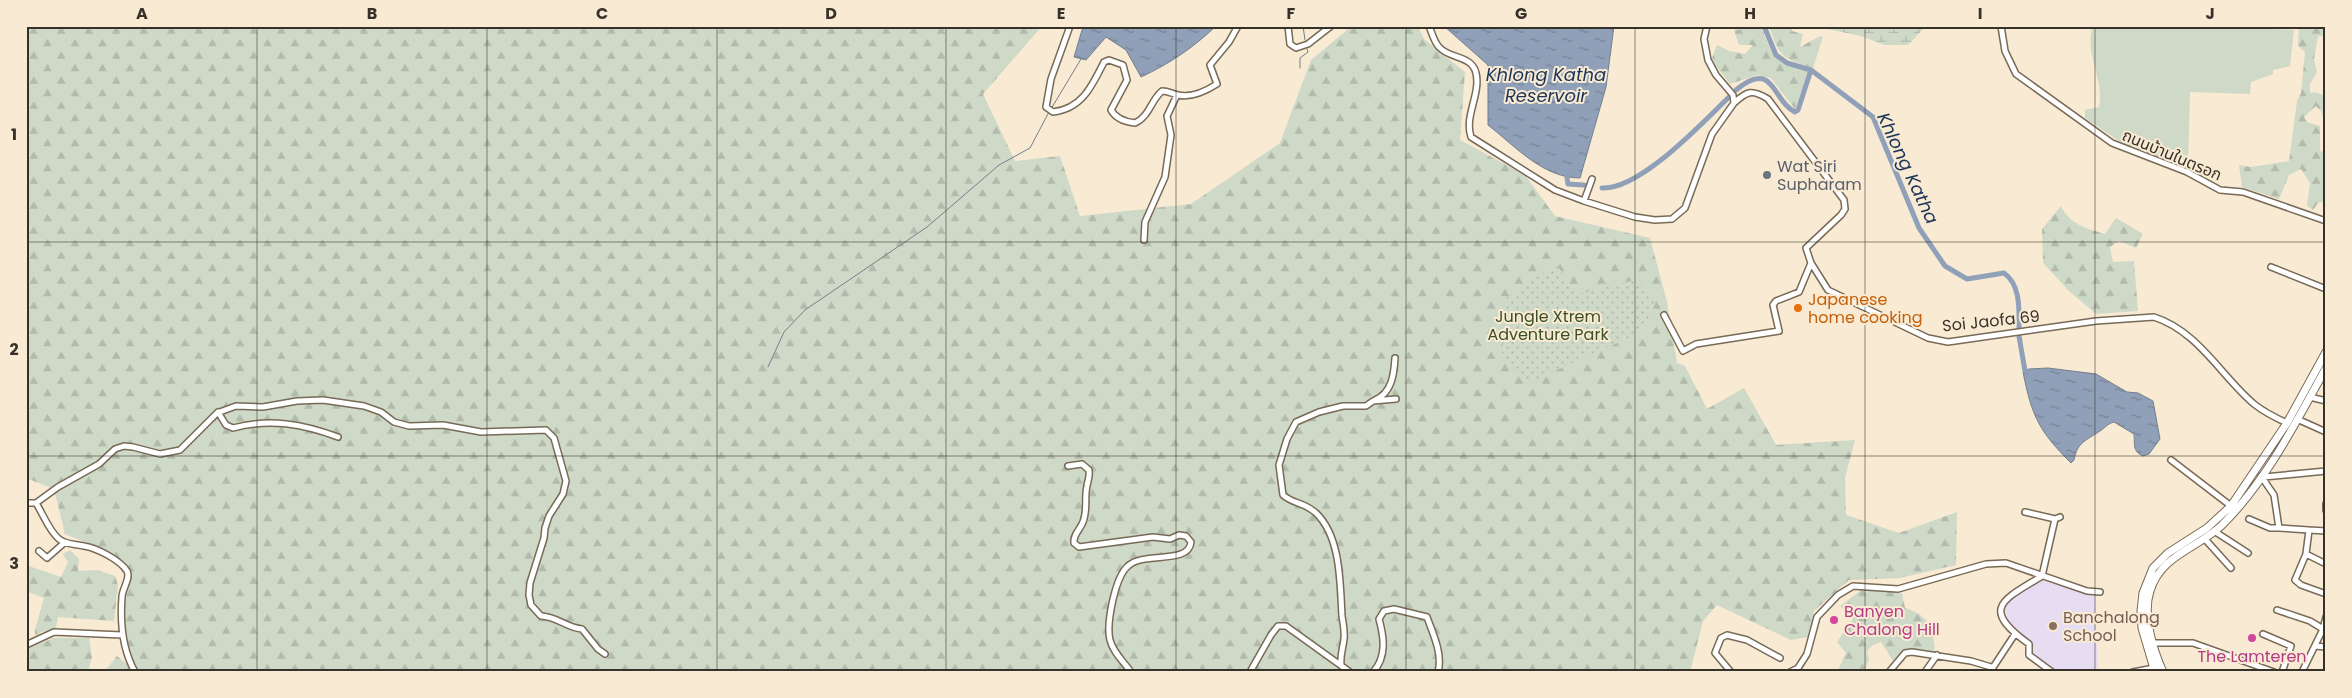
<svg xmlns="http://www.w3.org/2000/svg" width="2352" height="698" viewBox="0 0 2352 698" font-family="Poppins,'Noto Sans Thai',sans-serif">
	<defs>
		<pattern id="forest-firs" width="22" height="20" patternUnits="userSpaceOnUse" patternTransform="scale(1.25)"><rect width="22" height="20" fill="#cfd9c7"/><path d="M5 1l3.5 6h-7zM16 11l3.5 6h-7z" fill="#b2bbab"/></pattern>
		<pattern id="wetland-marsh" width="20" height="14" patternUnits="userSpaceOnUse" patternTransform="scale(1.25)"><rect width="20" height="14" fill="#cfd9c7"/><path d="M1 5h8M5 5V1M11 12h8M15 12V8" fill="none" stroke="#b2bbab"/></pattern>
		<pattern id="park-dots" width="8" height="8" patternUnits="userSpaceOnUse" patternTransform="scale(1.25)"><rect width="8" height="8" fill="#cfd9c7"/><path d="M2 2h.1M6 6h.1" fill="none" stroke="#b2bbab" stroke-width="1.8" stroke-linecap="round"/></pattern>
		<pattern id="water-ripples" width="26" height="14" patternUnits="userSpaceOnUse" patternTransform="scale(1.25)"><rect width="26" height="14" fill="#8fa0b8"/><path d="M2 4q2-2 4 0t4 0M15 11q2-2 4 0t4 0" fill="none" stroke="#768396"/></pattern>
	</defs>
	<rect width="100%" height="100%" fill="#f8ead3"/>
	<path fill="#e6ddf2" d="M2041 580 2095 596 2098 672H2060L2040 663 2031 655V643L2006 621 2003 611 2007 601Z"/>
	<path fill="#cfd9c7" d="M2093 26H2265L2269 29 2294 30 2290 66 2273 70V74L2251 82 2250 94 2190 92 2188 167 2125 145 2085 118V110L2099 107C2105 80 2083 52 2093 26Z"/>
	<path fill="url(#forest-firs)" d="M26 26H1042L983 94 1015 161 1060 156 1080 216 1191 204 1280 143 1311 60 1352 26H1418L1424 39 1465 72 1460 140 1525 175 1555 216 1650 238 1667 302 1677 363 1685 366 1707 409 1744 388 1776 445 1855 440 1845 478 1846 515 1899 533 1957 512 1956 565 1900 578 1849 580 1814 611 1808 637 1791 640 1717 605 1703 621 1690 672H135L120 635 119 605 125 594 129 575C113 550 92 545 65 534L54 489 26 478Z
		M1750 26H1761C1774 59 1774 62 1809 72L1795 109 1771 78 1757 75 1730 84 1716 66 1712 58 1717 45 1729 51 1745 54 1753 45H1739L1734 30 1750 28Z
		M1769 26H1791L1792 31 1803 34 1800 47 1820 36 1823 37 1813 68C1782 58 1780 58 1769 26Z
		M2299 26 2326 28V36H2318L2314 59 2317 72 2310 84V93L2315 92 2326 96V126L2321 111 2316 106 2304 117 2307 122 2320 126V151L2326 153V201L2318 203 2313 210 2307 206 2310 183 2301 169 2289 175 2279 199 2242 187 2239 165 2251 167 2289 161 2297 101 2301 93 2305 52 2298 46Z
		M2061 206C2069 224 2087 229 2105 234L2116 218 2143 234 2136 248 2119 241 2110 247 2113 262 2134 261 2138 311 2096 314 2070 292 2043 263 2042 229Z
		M70 550 79 559 78 571 97 570 115 576 118 585 114 621 58 617 56 628 41 632 35 637V630L44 598 26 591V565L61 577 68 562 63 554Z
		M1864 588 1902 593 1905 608C1930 616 1933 627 1935 652L1905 649 1893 661 1881 642 1873 645 1867 651 1869 660 1864 672H1837L1846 653 1837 642 1853 619 1840 606Z
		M54 638H89L92 657 88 672H26V649Z
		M117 656 129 666 131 672H104Z"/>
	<path fill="url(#wetland-marsh)" d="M1828 26H1926L1908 45H1884L1861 36 1828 29Z"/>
	<path fill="url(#park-dots)" d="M1556 264 1578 294 1640 279 1655 304 1642 332 1528 383 1502 354 1506 298Z"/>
	<path fill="url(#water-ripples)" stroke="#757f8d" d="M1086 26H1216C1193 48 1169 64 1141 77L1126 50 1106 37 1086 60 1074 57 1082 30Z
		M1444 26H1614L1606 87 1580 178C1543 178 1515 146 1488 125V65Z
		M2048 368 2096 374 2127 392 2138 393 2153 401 2160 439 2149 454 2143 456C2132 451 2135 444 2134 434L2114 422C2107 424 2106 427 2100 431 2087 440 2077 442 2074 460L2071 463C2039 431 2032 417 2023 372L2029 369Z"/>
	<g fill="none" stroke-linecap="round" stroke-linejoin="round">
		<path stroke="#757f8d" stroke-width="1" d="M1303 26 1305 40
			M1300 68V58L1308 52 1307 49
			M1051 109 1081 59
			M768 367 784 332 805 310 927 227 999 165 1030 148 1049 112"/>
		<path stroke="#8fa0b8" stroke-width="5" d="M1764 26 1776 55 1787 63 1811 70 1873 117 1919 228 1945 266 1967 279 2004 273C2021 285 2019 310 2019 328
			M1736 90C1774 58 1772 101 1795 112L1798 110 1811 70
			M1567 178 1568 184 1584 185
			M1602 188C1640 190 1702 123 1729 97
			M2019 336 2025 371"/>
		<g stroke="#776a56" stroke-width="8">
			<path id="minor" d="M1070 26 1051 79 1046 107 1053 112C1082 109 1092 86 1104 62L1109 60 1123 65 1127 80 1111 110C1116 119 1126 122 1135 123 1149 117 1151 100 1162 91 1169 91 1172 94 1178 95 1191 98 1206 91 1217 84L1210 65 1229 42 1238 26
				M1288 26 1290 44 1296 48 1308 44 1331 26
				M1429 26C1432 33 1434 42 1439 47 1449 59 1472 55 1476 73 1481 94 1464 116 1471 137L1555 190 1584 201 1635 217 1655 220 1672 219 1685 208 1712 134 1734 103 1733 95 1716 75 1708 60 1704 39 1707 26
				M2001 26 2005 51 2016 74 2112 143 2187 172 2220 190 2243 192 2326 221
				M1734 103C1747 91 1752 89 1768 99L1844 200 1845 209 1841 215 1806 248 1811 263 1828 290 1928 338 1948 342 2096 321 2154 317C2198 331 2221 376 2254 404 2264 412 2276 418 2287 423
				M1584 201 1592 179
				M1144 240 1145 222 1165 177 1171 135 1167 116 1177 95
				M2271 267 2326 289
				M1664 315 1683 351 1696 344 1779 331 1773 305 1776 301 1799 292 1811 263
				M2310 397 2326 401
				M1375 400C1392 393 1394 374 1395 358
				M218 412 226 425 233 428C270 418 303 424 338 437
				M2297 419 2326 432
				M2171 460 2231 506
				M1068 466 1082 464 1089 470C1090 477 1088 479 1087 486 1084 498 1088 509 1083 522 1080 530 1073 534 1074 543L1079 547 1153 537 1170 539 1179 535 1186 536 1191 542C1189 565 1144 551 1128 566 1115 577 1106 624 1110 640 1113 652 1123 661 1131 672
				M2261 476 2274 495 2279 528 2309 530 2306 554 2326 564
				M2264 477 2326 471
				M26 503H36L58 487 99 464 115 449 124 446 133 447 160 454 180 450 217 413 236 406 263 407 297 401 323 400 364 406 381 412 394 422 409 426 443 425 481 432 546 430 554 438 566 481 563 494 549 516 545 528 544 538 530 583 529 595 531 605 541 616C556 616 567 628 582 629L598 649 605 654
				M36 503C43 514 49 531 59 539 66 545 76 544 84 546 97 548 120 560 127 571 131 578 122 589 122 597 120 623 122 649 135 672
				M2326 504V510
				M2025 512 2055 519
				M2249 519 2270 528H2279
				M2309 530 2326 531
				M2214 531 2248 553
				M2204 538 2231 568
				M39 551 47 558 64 543
				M2306 554 2295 580 2301 585 2326 594
				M2277 610 2310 621 2323 629
				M2263 634 2291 646 2282 672
				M2149 643H2193L2274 672
				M26 645 54 632 122 635
				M2315 646 2326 647
				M1341 665C1340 655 1343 648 1344 639 1345 631 1343 623 1342 616 1340 583 1341 537 1316 513 1304 502 1293 504 1283 495L1279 465 1287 439 1296 422 1319 412 1343 406H1366L1373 401 1396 399
				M1250 672 1271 635 1278 626H1286L1350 672
				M1373 672C1387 657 1384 637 1379 619L1384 611 1394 609 1427 617C1433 634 1443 654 1438 672
				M1731 672 1715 653 1721 638 1727 635 1747 640 1780 658
				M1790 672 1798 668 1807 654 1817 617 1838 595 1853 586 1898 589 1986 564 2006 563 2087 591 2100 592
				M1889 672 1905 653 1912 652 1971 661 1991 667
				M1925 672 1937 655
				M1990 672 2015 634
				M2052 672 2029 655V644C1979 608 2003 600 2042 576L2055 519 2060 517
				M2133 672 2154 668
				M2302 672 2323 629 2326 617"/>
		</g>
		<g stroke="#776a56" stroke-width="9">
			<path id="secondary" d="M2155 672 2142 628 2141 611 2143 593 2153 568 2168 553 2207 528 2231 506 2287 423 2326 352
				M2163 672C2153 650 2142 615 2150 591 2161 555 2196 549 2221 526 2266 482 2296 422 2326 368"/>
		</g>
		<use href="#minor" stroke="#fff" stroke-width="5"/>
		<use href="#secondary" stroke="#fff" stroke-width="7"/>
	</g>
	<path fill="none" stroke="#373229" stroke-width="1" stroke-opacity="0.55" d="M257 26V672M487 26V672M717 26V672M946 26V672M1176 26V672M1406 26V672M1635 26V672M1865 26V672M2095 26V672M26 242H2326M26 456H2326"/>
	<circle fill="#6b7280" stroke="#f8ead3" stroke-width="2" cx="1767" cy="175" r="5"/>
	<circle fill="#e8710a" stroke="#f8ead3" stroke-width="2" cx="1798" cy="308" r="5"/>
	<g fill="#d1479c" stroke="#f8ead3" stroke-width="2">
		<circle cx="1834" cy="620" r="5"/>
		<circle cx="2252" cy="638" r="5"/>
	</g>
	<circle fill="#8d6e63" stroke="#f8ead3" stroke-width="2" cx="2053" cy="626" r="5"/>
	<g text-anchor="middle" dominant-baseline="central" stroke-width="4" stroke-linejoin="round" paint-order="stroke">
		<g font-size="16" fill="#373229" stroke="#f8ead3">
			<text transform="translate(2172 155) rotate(23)">ถนนบ้านในตรอก</text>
			<text transform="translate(1991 321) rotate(-6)">Soi Jaofa 69</text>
		</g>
		<g font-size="16" fill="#5b616d" stroke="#f8ead3" text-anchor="start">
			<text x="1777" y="166">Wat Siri<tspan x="1777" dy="18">Supharam</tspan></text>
		</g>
		<g font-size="16" fill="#c56008" stroke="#f8ead3" text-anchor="start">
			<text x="1808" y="299">Japanese<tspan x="1808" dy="18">home cooking</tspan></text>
		</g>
		<g font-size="16" fill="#3a4f25" stroke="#f8ead3">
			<text x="1548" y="316">Jungle Xtrem<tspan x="1548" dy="18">Adventure Park</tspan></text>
		</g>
		<g font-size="16" fill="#b23c85" stroke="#f8ead3" text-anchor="start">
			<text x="1844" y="611">Banyen<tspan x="1844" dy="18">Chalong Hill</tspan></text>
			<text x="2252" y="656" text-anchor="middle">The Lamteren</text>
		</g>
		<g font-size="16" fill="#785e54" stroke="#f8ead3" text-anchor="start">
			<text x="2063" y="617">Banchalong<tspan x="2063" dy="18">School</tspan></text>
		</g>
		<g font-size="18" font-style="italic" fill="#1c3458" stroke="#f8ead3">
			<text x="1546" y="74">Khlong Katha<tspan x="1546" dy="21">Reservoir</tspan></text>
			<text transform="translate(1908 168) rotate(65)">Khlong Katha</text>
		</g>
	</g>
	<rect width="2352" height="698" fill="none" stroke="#f8ead3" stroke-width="55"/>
	<rect x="28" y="28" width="2296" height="642" fill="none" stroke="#373229" stroke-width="2"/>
	<g font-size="16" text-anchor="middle" font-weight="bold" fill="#373229">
		<text x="142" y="19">A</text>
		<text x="372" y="19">B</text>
		<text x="602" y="19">C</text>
		<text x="831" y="19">D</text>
		<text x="1061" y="19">E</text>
		<text x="1291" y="19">F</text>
		<text x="1521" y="19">G</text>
		<text x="1750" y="19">H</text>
		<text x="1980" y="19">I</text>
		<text x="2210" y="19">J</text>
		<text x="14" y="140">1</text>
		<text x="14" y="355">2</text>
		<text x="14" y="569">3</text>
	</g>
</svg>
